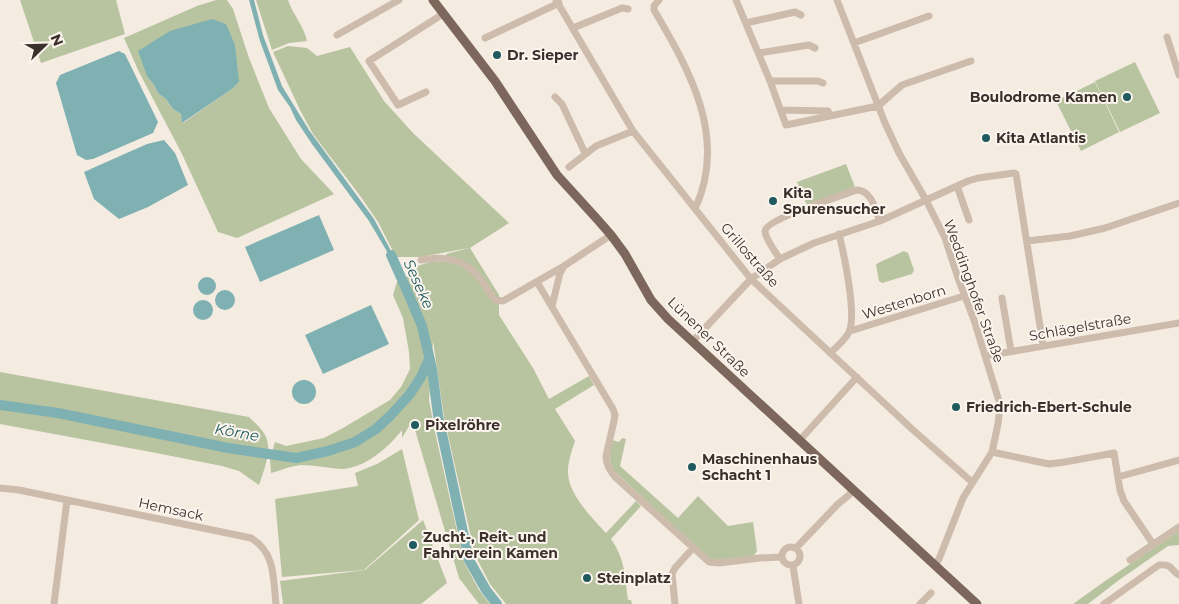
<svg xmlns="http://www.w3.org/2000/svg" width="1179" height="604" viewBox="0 0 1179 604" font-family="Montserrat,sans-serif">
	<rect width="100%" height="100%" fill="#f4ebe1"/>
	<path fill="#b8c4a0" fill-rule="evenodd" d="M20 0H116L125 34 41 63Z
		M216 0H227L233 9 249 58 269 108 301 159 334 194 237 238 218 232 182 154 139 72 124 38 197 6ZM147 76 239 82 232 89 183 123 181 114 173 109 166 99 158 93 154 85Z
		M256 0H288C293 15 304 26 307 41L289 43 272 50Z
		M288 46 307 48 317 56 350 47 384 101 413 133 509 223 470 248 499 295V315L533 368 549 399 589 376 594 385 555 409 575 441C572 450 568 461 568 471 567 493 592 518 606 533L636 501 641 506 611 539C625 559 625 576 628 600H631L632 604H506L490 584 475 555 444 417 433 341 429 400 435 432 464 562 479 590 490 604H479L459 578 415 430 420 425 418 421H412L402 438V430C389 447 364 469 341 469 327 468 315 465 301 465 291 466 281 470 271 473L270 460 275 442 286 446 324 438 343 428 390 400 401 387 410 369 409 352 403 318 393 295 397 282 408 276 414 267 430 262H447L446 254 469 248 420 257H396L378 222 361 197 313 134 300 110 273 52Z
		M1135 62 1160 113 1120 132 1095 81Z
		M1095 82 1119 132 1081 151 1056 101Z
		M846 164 855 187 807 205 797 182Z
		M904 251 908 253 914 270 912 274 882 283 879 281 876 265 878 263Z
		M0 372 249 417C254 422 261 428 265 435 273 449 264 470 259 485L239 471 222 466 151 452 0 424Z
		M622 438 626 439 620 466 678 518 698 496 728 526 753 522 757 551 755 554 753 556 716 560 709 559 614 471C608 458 609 454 612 440L619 442Z
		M402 449 419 520 364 570 282 577 275 499 358 486 355 473 377 464Z
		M423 520 447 583 421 604H283L280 581 365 570Z
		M1179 531V545L1168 546 1119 580 1088 604H1073L1105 581Z"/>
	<path fill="#7fb0b2" d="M249 0H254L263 35 282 86 309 130 374 219 389 247 398 266 394 268 389 255 369 221 312 144 296 120 290 107 278 90 260 41Z
		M212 19 226 24 235 45 239 82 232 89 182 123 181 114 173 109 166 99 158 93 154 85 147 76 138 51 170 31Z
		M119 51 125 54 158 122 153 133 93 159 86 160 77 155 56 83 60 75Z
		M164 140 175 153 188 185 148 207 119 219 94 199 84 172 147 144Z
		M319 215 334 250 260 282 245 247Z
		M198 286a9 9 0 1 1 18 0a9 9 0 1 1-18 0Z
		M215 300a10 10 0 1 1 20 0a10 10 0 1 1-20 0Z
		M193 310a10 10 0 1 1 20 0a10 10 0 1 1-20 0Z
		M371 305 389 344 323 374 305 335Z
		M292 392a12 12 0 1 1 24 0a12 12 0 1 1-24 0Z"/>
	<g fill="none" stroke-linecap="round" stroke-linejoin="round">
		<path stroke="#7fb0b2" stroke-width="10" d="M391 255 408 293 422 326 432 369 438 415 469 560 486 590 497 604
			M0 405 58 413 228 448 296 458 328 451 355 442 376 429 391 415 410 394 421 377 429 359"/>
		<path stroke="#cdbbac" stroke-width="7" d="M556 0 633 131 751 279 912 429 972 482
			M659 0 654 6V10C690 71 728 138 695 209
			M736 0 770 81 786 125 878 106 902 85 971 61
			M837 0 885 123 899 153 926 200 945 238 958 278 974 320 999 401V415L998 424 992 452 963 498 939 559 935 565
			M746 23 795 12 801 15
			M573 28 622 8 628 9
			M337 35 399 0
			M1167 37 1179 75
			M485 38 559 3
			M854 43 929 16
			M759 53 809 45 815 48
			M770 81H818L823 83
			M426 92 398 105 369 61 443 14
			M555 97 562 104 585 153
			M781 110 828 111 830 116
			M569 167 596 146 633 131
			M957 186 969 220
			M1027 241 1070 236 1105 228 1179 203
			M780 259C776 253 765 238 765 231 766 219 843 195 857 190 872 191 875 209 880 221
			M421 260C444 256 463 258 479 277 485 284 489 293 495 300L503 301 564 266 611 235
			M537 282 613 409 615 415 614 421 606 456C606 465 610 470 615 477L709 562 719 563 760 558 782 557
			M1002 298 1011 351
			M552 306 560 273 564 266
			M850 331 964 296
			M692 342 751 279 780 259 814 243 880 221 968 181 978 178 1014 173 1016 174 1043 345
			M830 353C837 347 845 340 849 332 857 315 844 254 839 234
			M985 356 1179 323
			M799 441 857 377
			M992 452 1049 464 1065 462 1114 453 1120 490 1124 501 1153 544
			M1118 477 1179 460
			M0 488 19 490 251 538C276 553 273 579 276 604
			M782 556a9 9 0 1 1 18 0a9 9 0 1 1-18 0Z
			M796 548 838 504 849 495 853 489
			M1130 560 1179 527
			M793 566 799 604
			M54 604 67 500
			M675 604 672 574 675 568 693 548
			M920 604 931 593
			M1104 604 1159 565C1173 564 1169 569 1179 575"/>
		<path stroke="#7d675c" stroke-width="9" d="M433 0 495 81 557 175 597 219 611 235 625 254 651 300 668 319 977 604"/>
	</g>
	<g fill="#1f5a5e" stroke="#fbf5ee" stroke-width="2">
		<circle cx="497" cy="55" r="5"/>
		<circle cx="1127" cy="97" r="5"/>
		<circle cx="986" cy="138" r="5"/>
		<circle cx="773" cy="201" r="5"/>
		<circle cx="956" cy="407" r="5"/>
		<circle cx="415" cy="425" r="5"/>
		<circle cx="692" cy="467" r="5"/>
		<circle cx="413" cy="545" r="5"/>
		<circle cx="587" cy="578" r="5"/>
	</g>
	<g text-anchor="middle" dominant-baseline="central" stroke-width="4" stroke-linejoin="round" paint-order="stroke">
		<g font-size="14" font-weight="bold" fill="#3b302b" stroke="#fbf5ee" text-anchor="start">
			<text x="507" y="55">Dr. Sieper</text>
			<text x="1117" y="97" text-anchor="end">Boulodrome Kamen</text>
			<text x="996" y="138">Kita Atlantis</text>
			<text x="783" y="193">Kita<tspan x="783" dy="16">Spurensucher</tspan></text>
			<text x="966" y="407">Friedrich-Ebert-Schule</text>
			<text x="425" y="425">Pixelröhre</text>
			<text x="702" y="459">Maschinenhaus<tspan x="702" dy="16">Schacht 1</tspan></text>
			<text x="423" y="537">Zucht-, Reit- und<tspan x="423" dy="16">Fahrverein Kamen</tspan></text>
			<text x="597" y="578">Steinplatz</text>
		</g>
		<g font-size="14" fill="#3b302b" stroke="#fbf5ee">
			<text transform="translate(750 255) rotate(49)">Grillostraße</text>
			<text transform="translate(974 291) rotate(70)">Weddinghofer Straße</text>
			<text transform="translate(904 302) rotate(-17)">Westenborn</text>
			<text transform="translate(1080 327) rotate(-10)">Schlägelstraße</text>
			<text transform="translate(709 337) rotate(44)">Lünener Straße</text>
			<text transform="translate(171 509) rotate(12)">Hemsack</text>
		</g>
		<g font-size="15" font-style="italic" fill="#1f5a5e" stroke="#fbf5ee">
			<text transform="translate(419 284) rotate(66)">Seseke</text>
			<text transform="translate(237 432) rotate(10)">Körne</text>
		</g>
	</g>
	<g transform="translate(45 45) rotate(67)" stroke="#fbf5ee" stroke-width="4" paint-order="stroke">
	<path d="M0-4L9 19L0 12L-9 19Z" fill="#3b302b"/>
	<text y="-8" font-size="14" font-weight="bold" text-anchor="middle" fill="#3b302b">N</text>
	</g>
</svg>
